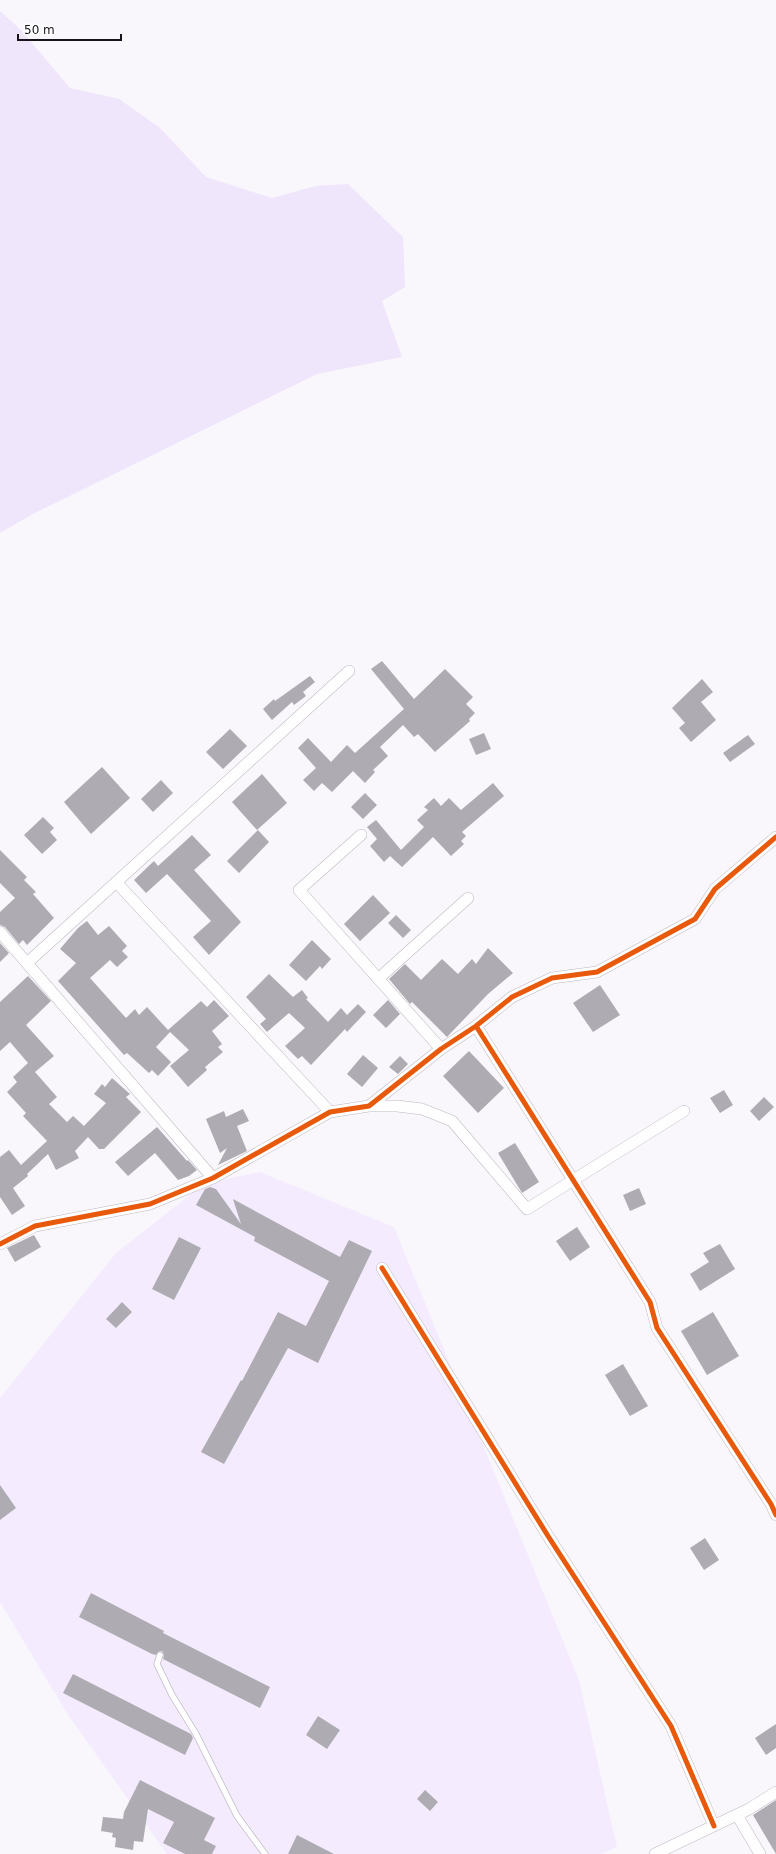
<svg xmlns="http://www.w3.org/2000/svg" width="776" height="1854" viewBox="0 0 776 1854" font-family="'DejaVu Sans',sans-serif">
	<rect width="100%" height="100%" fill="#f9f6fc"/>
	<path fill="#f4ecfe" d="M260 1172 394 1227 579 1680 617 1847 602 1854H167L68 1715 0 1602V1398L116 1253 205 1183Z"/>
	<path fill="#f0e6fb" d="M0 11 21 30 70 88 119 99 160 128 206 177 272 198 316 186 348 184 403 237 405 287 382 301 402 357 317 374 31 515 0 533Z"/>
	<path fill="#aeabb2" d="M382 661 414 699 445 669 473 697 466 704 475 713 469 719 470 721 435 752 418 734 414 737 403 725 380 747 388 756 373 770 375 772 365 783 353 771 332 792 322 783 314 791 303 780 316 768 298 748 308 738 331 762 347 745 355 753 404 709 371 669Z
		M310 676 315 682 303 692 306 696 294 705 292 702 272 720 263 709 274 699 275 701Z
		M702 679 713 692 701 702 716 720 691 742 679 728 685 723 672 708Z
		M230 729 247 746 223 769 206 752Z
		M484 733 491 749 476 755 469 739Z
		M748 735 755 744 730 762 723 753Z
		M102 767 130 798 91 834 64 802Z
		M262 774 287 803 257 830 232 802Z
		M161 780 173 793 153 812 141 799Z
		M493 783 504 796 462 832 466 836 461 841 464 844 451 856 433 837 402 867 390 856 384 862 370 846 377 839 367 827 376 820 401 850 424 827 417 820 428 810 424 807 434 798 441 806 449 798 461 810Z
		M365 793 377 805 363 819 351 807Z
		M43 817 54 828 50 832 57 840 42 854 24 835Z
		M258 830 269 842 239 873 227 861Z
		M192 835 211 855 194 870 241 922 209 955 193 937 211 921 167 874 146 893 134 880 154 861 158 866Z
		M0 850 27 877 24 880 36 892 33 894 54 918 27 945 23 940 19 944 5 927 0 925V912L15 898 0 883Z
		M373 895 390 913 360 941 344 924Z
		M396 915 411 930 403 938 388 923Z
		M87 921 98 935 109 926 127 946 122 951 128 957 117 967 110 960 90 978 126 1018 135 1009 139 1015 147 1007 168 1030 201 1001 207 1007 214 1000 229 1016 212 1031 222 1044 218 1047 223 1052 205 1067 207 1070 188 1087 170 1066 189 1050 170 1032 156 1047 171 1062 158 1076 152 1070 149 1073 127 1053 124 1055 58 981 76 963 60 949 78 928Z
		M312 940 331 959 322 969 320 966 306 981 289 965Z
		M0 943 9 953 0 962Z
		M488 948 513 973 488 994 447 1037 412 1002 410 1004 389 979 405 964 421 980 442 959 458 974 472 959 476 964Z
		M269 974 293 997 302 990 308 998 306 999 328 1022 341 1008 347 1015 358 1004 366 1012 347 1032 345 1029 311 1065 302 1056 298 1059 285 1046 305 1028 289 1013 267 1032 260 1024 266 1019 246 997Z
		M28 976 51 1001 26 1025 54 1056 35 1072 57 1097 49 1104 67 1122 73 1116 84 1126 106 1103 94 1094 102 1084 105 1087 112 1078 130 1094 126 1097 141 1112 104 1149H99L88 1137 75 1151 79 1158 56 1170 48 1154 27 1174 28 1176 13 1188 25 1206 12 1215 0 1197V1157L9 1150 21 1165 47 1141 23 1116 26 1113 7 1092 17 1082 13 1077 28 1063 10 1042 0 1051V1002Z
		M600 985 620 1015 593 1032 573 1003Z
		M388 1000 400 1014 386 1028 373 1015Z
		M469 1051 504 1088 478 1113 443 1076Z
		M363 1055 378 1068 362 1087 347 1074Z
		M400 1056 408 1064 398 1074 389 1067Z
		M724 1090 733 1105 720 1113 710 1098Z
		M764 1097 774 1107 759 1121 750 1111Z
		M243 1109 249 1121 237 1126 247 1151 218 1165 227 1148 220 1153 206 1119 224 1111 226 1117Z
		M157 1127 187 1161 188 1160 197 1170 189 1176 178 1180 155 1153 128 1176 115 1162Z
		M515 1143 539 1182 522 1193 498 1153Z
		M210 1187 216 1189 241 1224 233 1199 340 1257 349 1240 372 1251 318 1363 288 1348 224 1464 201 1452 241 1380 242 1381 278 1312 306 1326 329 1281 254 1241 255 1237 196 1205 205 1189Z
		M639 1188 646 1204 630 1211 623 1195Z
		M577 1227 590 1247 570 1261 556 1241Z
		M34 1235 41 1247 15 1262 7 1248Z
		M179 1237 201 1248 174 1300 152 1289Z
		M720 1244 735 1269 700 1291 690 1274 709 1262 703 1253Z
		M122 1302 132 1312 116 1328 106 1319Z
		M713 1312 739 1356 707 1375 681 1331Z
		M623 1364 648 1406 630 1416 605 1375Z
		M0 1485 16 1508 0 1520Z
		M705 1538 719 1560 704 1570 690 1548Z
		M91 1593 164 1631 163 1633 270 1687 260 1708 163 1659 164 1655 162 1651 158 1652 156 1655 152 1654 79 1617Z
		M73 1674 191 1734 193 1738 185 1755 63 1693Z
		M318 1716 340 1730 327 1749 306 1735Z
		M776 1724V1748L766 1755 755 1738Z
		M140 1780 215 1818 204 1840 216 1846 212 1854H185L163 1843 174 1822 148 1809 143 1842 134 1841 133 1850 115 1847 116 1838 112 1837 113 1833 101 1831 103 1817 123 1819 124 1812Z
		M425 1790 438 1802 430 1811 417 1799Z
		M776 1800V1854L753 1815Z
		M297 1835 334 1854H288Z"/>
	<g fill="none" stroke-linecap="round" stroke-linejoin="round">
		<g stroke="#bdb9c1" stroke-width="7">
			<path id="service" d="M160 1655 157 1664 172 1695 196 1734 237 1816 265 1854"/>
		</g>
		<g stroke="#bdb9c1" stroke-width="12">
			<path id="minor" d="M361 835 299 890 441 1049
				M116 882 330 1112
				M0 932 213 1178
				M27 963 349 671
				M378 979 468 898
				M476 1026 650 1302 657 1328 771 1504 776 1515
				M369 1106H397L422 1109 452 1121 527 1209 684 1111
				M0 1244 35 1226 150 1204 213 1178 330 1112 369 1106 441 1049 476 1026 512 997 552 978 597 972 695 919 715 889 776 837
				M382 1268 548 1536 671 1726 714 1826
				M737 1815 760 1854
				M655 1854 749 1809 776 1792"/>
		</g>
		<use href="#service" stroke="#fefeff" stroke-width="5.5"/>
		<use href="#minor" stroke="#fefeff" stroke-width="11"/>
		<g stroke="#fff" stroke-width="8">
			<path id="cycleway" d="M476 1026 650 1302 657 1328 771 1504 776 1515
				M0 1244 35 1226 150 1204 213 1178 330 1112 369 1106 441 1049 476 1026 512 997 552 978 597 972 695 919 715 889 776 837
				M382 1268 548 1536 671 1726 714 1826"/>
		</g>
		<use href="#cycleway" stroke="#e8590c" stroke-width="5"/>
	</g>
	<path d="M18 34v6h103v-6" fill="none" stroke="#17121c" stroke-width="2"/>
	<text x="24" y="34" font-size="12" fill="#17121c" stroke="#ffffff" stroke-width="3" paint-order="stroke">50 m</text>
</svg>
